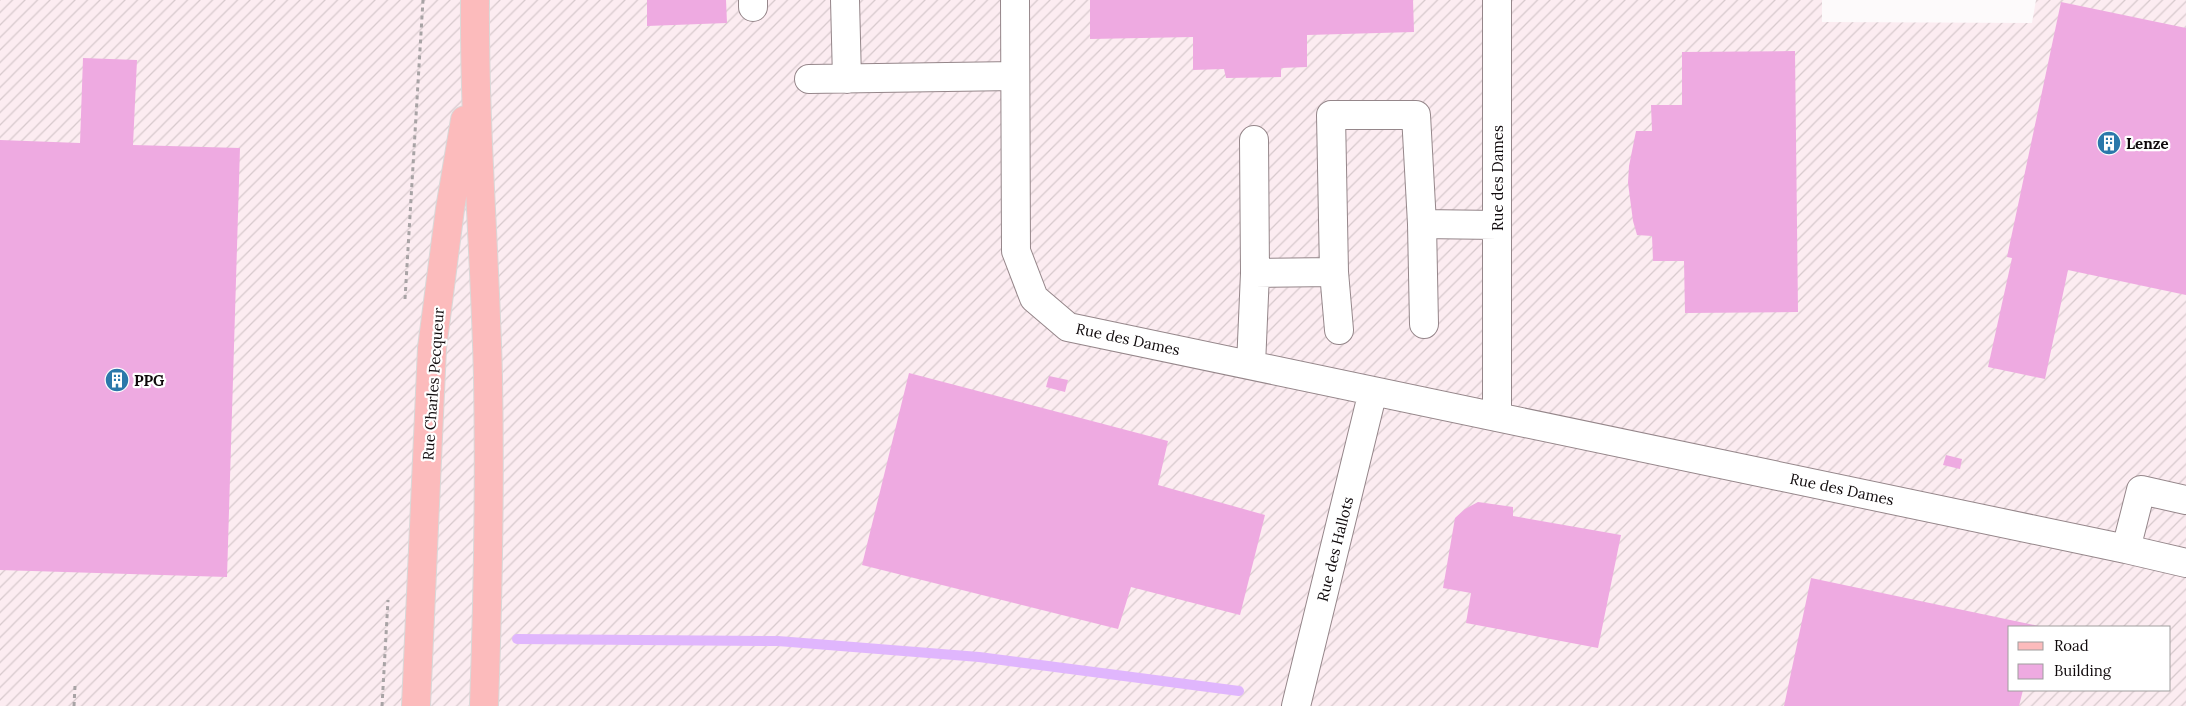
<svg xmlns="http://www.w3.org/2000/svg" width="2186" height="706" viewBox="0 0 2186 706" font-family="Lora,serif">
	<defs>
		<pattern id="industrial-furrows" width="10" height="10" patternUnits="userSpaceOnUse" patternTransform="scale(1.25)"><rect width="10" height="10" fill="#fcecf1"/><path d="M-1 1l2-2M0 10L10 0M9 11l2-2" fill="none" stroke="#d7c9cd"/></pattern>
	</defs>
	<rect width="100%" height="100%" fill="#fdfafb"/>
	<path fill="url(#industrial-furrows)" fill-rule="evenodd" d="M0 0H1822V22L2032 23 2036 0H2186V706H0ZM2010 627H2170V690H2010Z"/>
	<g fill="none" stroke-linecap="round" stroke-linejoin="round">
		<path stroke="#e0b6fd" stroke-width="10" d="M517 639 778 641 979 657 1239 691"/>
	</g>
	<path fill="#eeaae1" d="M647 0H726L727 23 647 26Z
		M1090 0H1413L1414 32 1307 35V67L1281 68V77L1226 78 1224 69 1193 70V37L1090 39Z
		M2061 2 2186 28V295L2068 270 2045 379 1988 367 2012 258 2007 257Z
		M1795 51 1798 312 1685 313 1684 261H1653L1652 236 1637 235 1633 221 1628 183 1629 166 1636 131H1652L1651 105H1682V52Z
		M83 58 137 60 133 145 240 148 227 577 0 570V140L80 143Z
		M909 373 1168 441 1158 485 1265 515 1240 615 1131 587 1118 629 862 565Z
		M1049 376 1068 380 1065 392 1046 387Z
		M1946 455 1962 459 1960 469 1943 465Z
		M1478 502 1513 507V516L1621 535 1598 648 1466 623 1471 593 1443 588 1455 518 1465 509Z
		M1811 578 2039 626 2010 627V690H2023L2019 706H1784Z"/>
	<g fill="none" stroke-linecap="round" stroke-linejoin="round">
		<g stroke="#95868a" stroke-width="30">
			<path id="minor" d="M845 0 847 79
				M1015 0 1016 251 1034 298 1068 327 2126 549 2186 563
				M753 7V0
				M809 79 1015 76
				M1254 140 1255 273
				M1422 224 1424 324
				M1334 272 1339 330
				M1251 365 1255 273 1334 272 1331 115H1416L1422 224 1497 225
				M1497 417V0
				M2126 549 2141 490 2186 500
				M1296 706 1373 391"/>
		</g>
		<g stroke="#d9d8d8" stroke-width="30">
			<path id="major" d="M475 0C474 126 485 252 488 377 490 487 488 596 484 706
				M416 706 432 348 450 209 465 120"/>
		</g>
		<path stroke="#a8a3a5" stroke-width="3" stroke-dasharray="4 4" stroke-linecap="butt" d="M405 299 423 0
			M74 706 75 686
			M382 706 388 600"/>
		<use href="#minor" stroke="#fff" stroke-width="28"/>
		<use href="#major" stroke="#fcbbbc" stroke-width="28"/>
	</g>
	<defs>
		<g id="building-disc" transform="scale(1.25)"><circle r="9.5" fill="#2b78aa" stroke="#fff"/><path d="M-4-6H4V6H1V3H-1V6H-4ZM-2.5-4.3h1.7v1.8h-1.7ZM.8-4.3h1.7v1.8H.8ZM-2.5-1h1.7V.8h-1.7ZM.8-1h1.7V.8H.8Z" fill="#fff"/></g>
	</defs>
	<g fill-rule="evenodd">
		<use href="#building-disc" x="2109" y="143"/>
		<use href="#building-disc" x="117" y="380"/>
	</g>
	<g text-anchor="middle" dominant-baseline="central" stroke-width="4.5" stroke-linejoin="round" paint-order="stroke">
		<g font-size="15" font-weight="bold" fill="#100a0c" stroke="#fff" text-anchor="start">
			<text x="2126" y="143">Lenze</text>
			<text x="134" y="380">PPG</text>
		</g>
		<g font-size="15" fill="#100a0c" stroke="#fff">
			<text transform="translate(1497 178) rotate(-90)">Rue des Dames</text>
			<text transform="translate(1128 339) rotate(12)">Rue des Dames</text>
			<text transform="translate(433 384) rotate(-86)">Rue Charles Pecqueur</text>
			<text transform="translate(1842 489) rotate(12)">Rue des Dames</text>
			<text transform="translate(1335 549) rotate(-76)">Rue des Hallots</text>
		</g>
	</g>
	<rect x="2008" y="626" width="162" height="65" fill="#ffffff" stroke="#9f9d9e"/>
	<rect x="2018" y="642" width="25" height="8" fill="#fcbbbc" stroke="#9f9d9e"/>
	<text x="2054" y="651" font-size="15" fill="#100a0c">Road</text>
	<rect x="2018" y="664" width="25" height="15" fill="#eeaae1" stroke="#9f9d9e"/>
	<text x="2054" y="676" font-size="15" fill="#100a0c">Building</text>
</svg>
